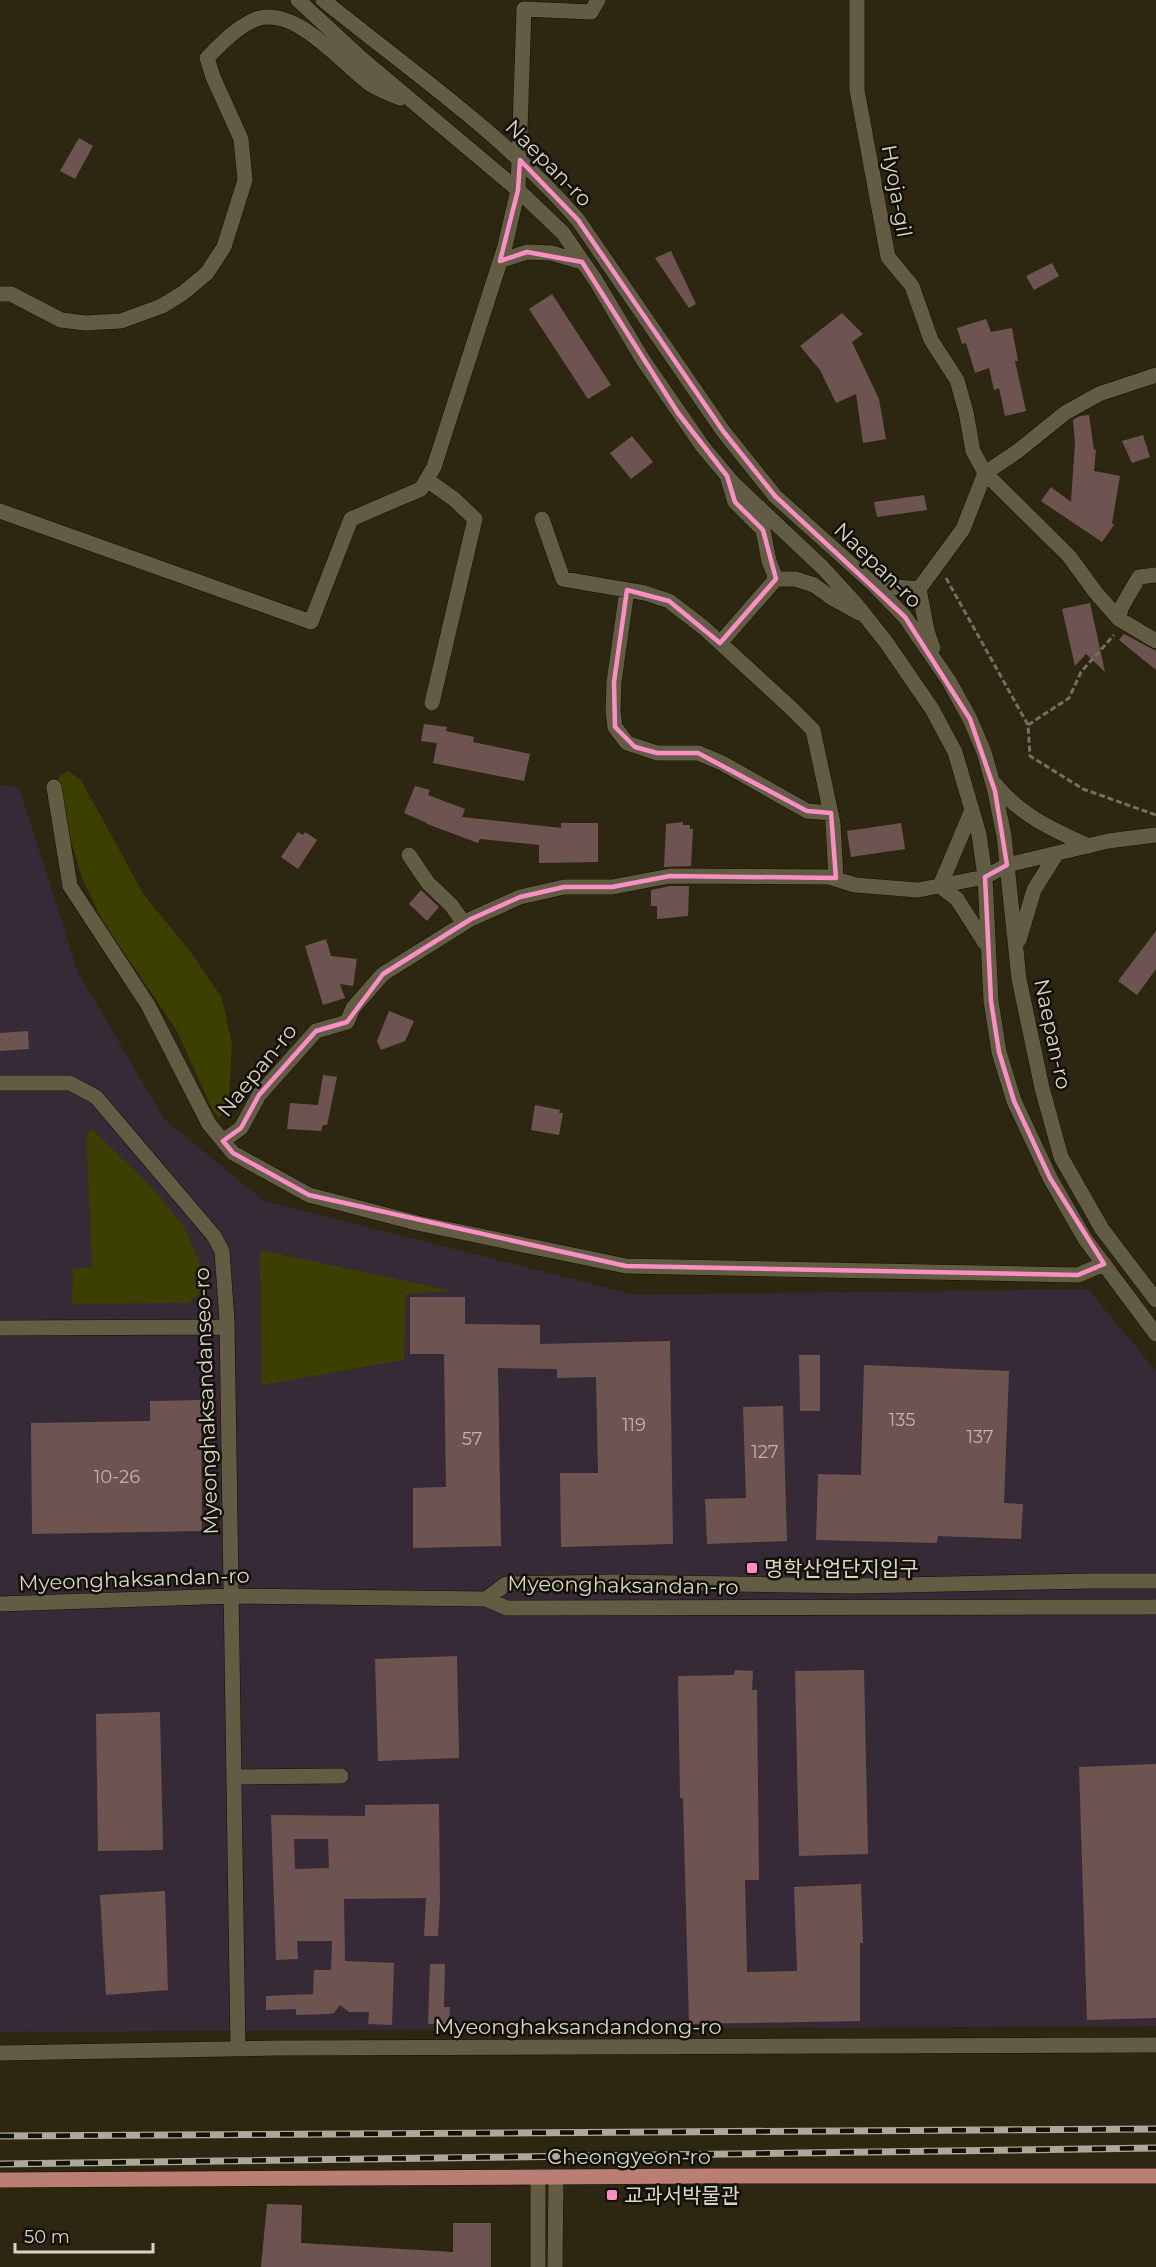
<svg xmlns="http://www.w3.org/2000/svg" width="1156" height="2267" viewBox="0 0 1156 2267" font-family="Montserrat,'Noto Sans KR',sans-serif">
	<rect width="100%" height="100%" fill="#2d2712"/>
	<path fill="#372a37" d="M0 785 19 788 78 972 164 1119 264 1201 636 1295 1088 1289 1156 1371V2026L0 2032Z"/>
	<path fill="#3b3f00" d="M68 771 81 780 144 895 190 951 222 998 232 1045 229 1095 225 1110 219 1118 213 1111 177 1031 102 920 82 878 67 827 58 777Z
		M92 1129 152 1187 184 1227 204 1272 199 1294 188 1303 72 1304 73 1269 92 1267 86 1134Z
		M260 1250 453 1291 406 1294 404 1360 262 1385Z"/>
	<path fill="#6e5451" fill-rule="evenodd" d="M79 138 93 146 75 179 60 171Z
		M671 251 696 304 689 308 655 258Z
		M1052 263 1059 276 1034 290 1026 276Z
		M552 294 611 385 588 399 529 309Z
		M842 313 863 334 852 342 879 399 886 439 863 443 856 394 836 403 820 370 800 346Z
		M986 319 991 332 1012 328 1018 361H1015L1026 411 1005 416 999 388 994 390 989 368 975 373 966 343 962 344 957 328Z
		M1089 415 1094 450 1096 449 1094 471 1120 476 1112 523 1114 525 1102 542 1041 501 1051 487 1071 502 1075 442 1073 420 1080 416Z
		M1143 435 1150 457 1132 463 1122 441Z
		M632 436 653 462 631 479 610 453Z
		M924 495 927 510 877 517 874 502Z
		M1090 603 1105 672 1086 654 1075 666 1062 609Z
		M1124 634 1156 651V670L1119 640Z
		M424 724 447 727 446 731 474 737 473 742 530 754 524 781 433 763 437 743 421 741Z
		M415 786 430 790 428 795 465 809 462 817 561 828V823H598V862L539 863V845L480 839 478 843 427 824V823L404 813Z
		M683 822V825H690V829H693L691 866 664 867 666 824Z
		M901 823 905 849 851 857 847 831Z
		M298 832 303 835 305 832 317 840 298 869 281 857Z
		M671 886H689L688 916 657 919V906H651V890Z
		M421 890 439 907 427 921 409 904Z
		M1156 931V969L1137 995 1118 981Z
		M326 939 331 956 357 959 353 986 340 984 345 998 323 1005 305 946Z
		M389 1011 414 1021 405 1041 381 1050 377 1041Z
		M28 1031 29 1049 0 1051V1033Z
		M323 1075 337 1077 327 1125H323L321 1131 287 1129 290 1103 318 1105Z
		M535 1105 560 1110 559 1113H563L559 1135 531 1130Z
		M410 1297H465V1324L540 1325V1344L670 1341 673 1544 561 1547 560 1473H598L596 1377 557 1378V1369L498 1368 501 1546 413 1548V1488L446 1487 444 1354H410Z
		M799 1355H820V1411H800Z
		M864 1365 1009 1371 1004 1503 1023 1504 1021 1539 938 1536 937 1543 816 1540 818 1474 861 1475Z
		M201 1400 202 1531 32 1534 31 1423 150 1421V1401Z
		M783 1406 787 1541 707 1544 705 1499 746 1498 743 1407Z
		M457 1656 459 1758 378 1761 375 1659Z
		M735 1670 753 1671 752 1690H757L759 1880H745L747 1972 797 1971 794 1887 861 1884 863 1943H860V2021L689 2024 683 1798H680L678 1676 734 1675Z
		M864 1670 868 1854 799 1856 795 1671Z
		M160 1712 163 1850 98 1851 96 1714Z
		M1156 1764V2018L1087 2020 1079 1767Z
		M439 1804 440 1901 438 1936H424L426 1898 344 1899 345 1961 394 1963 392 2025 368 2024 369 2012H349L340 2005 334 2013 329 2014 296 2015V2009L266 2010V1996L313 1994 314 1970H331L332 1941H297L298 1959 276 1960 271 1815 365 1816V1805ZM294 1839H328L329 1868 295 1869Z
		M165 1891 168 1990 106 1995 100 1895Z
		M430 1964H445L444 2007H450L449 2024H428Z
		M267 2204 302 2205 301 2243 453 2252V2223H491V2267H261Z"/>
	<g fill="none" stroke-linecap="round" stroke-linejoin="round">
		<g stroke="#161000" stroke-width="16">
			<path id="minor" d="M298 0 362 59 518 190 563 233 596 281 643 360 703 447 734 484 823 568 855 603 886 642 932 709 955 752 979 834 985 877 991 1001 999 1052 1014 1101 1050 1178 1085 1239 1156 1334
				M323 0C411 71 504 135 578 220L723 431 775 496 874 585 905 617 949 681 970 719 984 752 995 791 1004 836 1019 979 1042 1088 1061 1157 1102 1229 1156 1300
				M857 0V90L888 257 912 286 931 340 957 380 966 412 973 451 985 473 963 529 919 589
				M500 261 527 252 551 253 582 262
				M0 294H11L61 320 85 323 121 321 162 306 183 293 207 273 224 247 245 180 241 139 213 77 207 58C221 44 236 28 254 20 294 3 341 63 370 84 379 90 390 94 400 98
				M1156 375 1099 394 1065 413 1018 451 985 473 1069 556 1096 593 1119 619 1156 641
				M728 479 735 502 763 530 769 561 776 579
				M427 480 454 499 475 519 432 703
				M0 511 311 622 351 519 421 489 434 467 505 246 518 190 524 9 591 12 598 0
				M542 519 563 579 645 593 669 601 704 628 791 708 813 730 833 823 836 879
				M874 585 919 589 927 631 933 648
				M627 590 614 682 613 711 615 727 627 743 657 753H698L722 763 807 811 831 813
				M1119 619 1121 608 1139 577 1156 575
				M720 643 776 579H795L814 585 832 598 859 613
				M995 784C1020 815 1053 830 1089 846
				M54 787 70 886 148 1005 209 1124 233 1153 309 1195 417 1223 626 1266 1078 1275 1104 1264
				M972 810 940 886 957 899 985 943
				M409 855 428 883 451 905 464 923
				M1019 940 1034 890 1057 853
				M0 1083H70L96 1097 214 1236 222 1251 227 1321 238 2049
				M223 1141 241 1128 259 1095 316 1031 347 1022 353 1008 383 974 471 919 520 897 564 887H612L670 876 829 877 855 885 918 890 985 877 1007 865 1108 841 1156 835
				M0 1328 227 1327
				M486 1599 506 1584 615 1582 855 1586 1090 1581H1156
				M0 1604 232 1596 486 1599 507 1608 1156 1607
				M234 1777 341 1776
				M0 2053 278 2048 1156 2045
				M538 2177V2267
				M555 2267 556 2177"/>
		</g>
		<g stroke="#161000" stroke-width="16">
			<path id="major" d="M0 2180 713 2176H1156"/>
		</g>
		<path stroke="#746f5e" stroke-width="3" stroke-dasharray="6 3" stroke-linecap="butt" d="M946 578 1028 725 1030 756 1083 789 1156 815
			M1028 725 1069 698 1081 672 1114 635"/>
		<use href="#minor" stroke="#625c45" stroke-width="15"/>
		<use href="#major" stroke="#ba7e74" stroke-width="15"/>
		<g stroke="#aca89a" stroke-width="7">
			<path id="rail" d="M0 2136 1156 2129
				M0 2164 1156 2148"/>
		</g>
		<use href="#rail" stroke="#131007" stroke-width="4.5" stroke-dasharray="14" stroke-linecap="butt"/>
	</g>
	<path fill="none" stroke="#fb8fc5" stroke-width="4.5" stroke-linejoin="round" d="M520 160 578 220 723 431 775 496 905 617 970 719 995 791 1007 865 985 877 991 1001 999 1052 1014 1101 1050 1178 1104 1264 1078 1275 626 1266 309 1195 233 1153 223 1141 241 1128 259 1095 316 1031 347 1022 383 974 471 919 520 897 564 887H612L670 876 836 878 831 813 807 811 698 753H657L635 747 615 727 614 682 627 590 669 601 720 643 776 579 763 530 735 502 727 476 678 413 582 262 527 252 500 261 518 190Z"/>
	<g fill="#fb8fc5" stroke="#131007" stroke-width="2">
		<rect x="746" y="1562" width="12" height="12" rx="3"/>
		<rect x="606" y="2189" width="12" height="12" rx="3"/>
	</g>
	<g text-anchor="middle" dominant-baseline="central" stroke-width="5" stroke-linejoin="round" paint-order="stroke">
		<g font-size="18" fill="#beb4aa">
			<text x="902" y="1420">135</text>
			<text x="634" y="1425">119</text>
			<text x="980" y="1437">137</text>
			<text x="472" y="1439">57</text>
			<text x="765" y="1452">127</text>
			<text x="117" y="1477">10-26</text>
		</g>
		<g font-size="21" fill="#d8d4c8" stroke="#131007">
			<text transform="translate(549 163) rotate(45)">Naepan-ro</text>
			<text transform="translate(897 191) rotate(80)">Hyoja-gil</text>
			<text transform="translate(878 565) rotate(44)">Naepan-ro</text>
			<text transform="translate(1053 1034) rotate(78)">Naepan-ro</text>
			<text transform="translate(257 1070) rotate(-51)">Naepan-ro</text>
			<text transform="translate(206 1401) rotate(-92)">Myeonghaksandanseo-ro</text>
			<text transform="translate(134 1579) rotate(-2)">Myeonghaksandan-ro</text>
			<text transform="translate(623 1585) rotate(1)">Myeonghaksandan-ro</text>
			<text x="578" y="2026">Myeonghaksandandong-ro</text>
			<text x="629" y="2156">Cheongyeon-ro</text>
		</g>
		<g font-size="21" fill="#d8d4c8" stroke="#131007" text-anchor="start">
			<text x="764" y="1568">명학산업단지입구</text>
			<text x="624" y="2195">교과서박물관</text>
		</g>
	</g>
	<path d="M15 2243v9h138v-9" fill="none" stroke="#d8d4c8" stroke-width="3"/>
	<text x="24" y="2243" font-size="18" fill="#d8d4c8" stroke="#131007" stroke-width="4.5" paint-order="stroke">50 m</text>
</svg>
